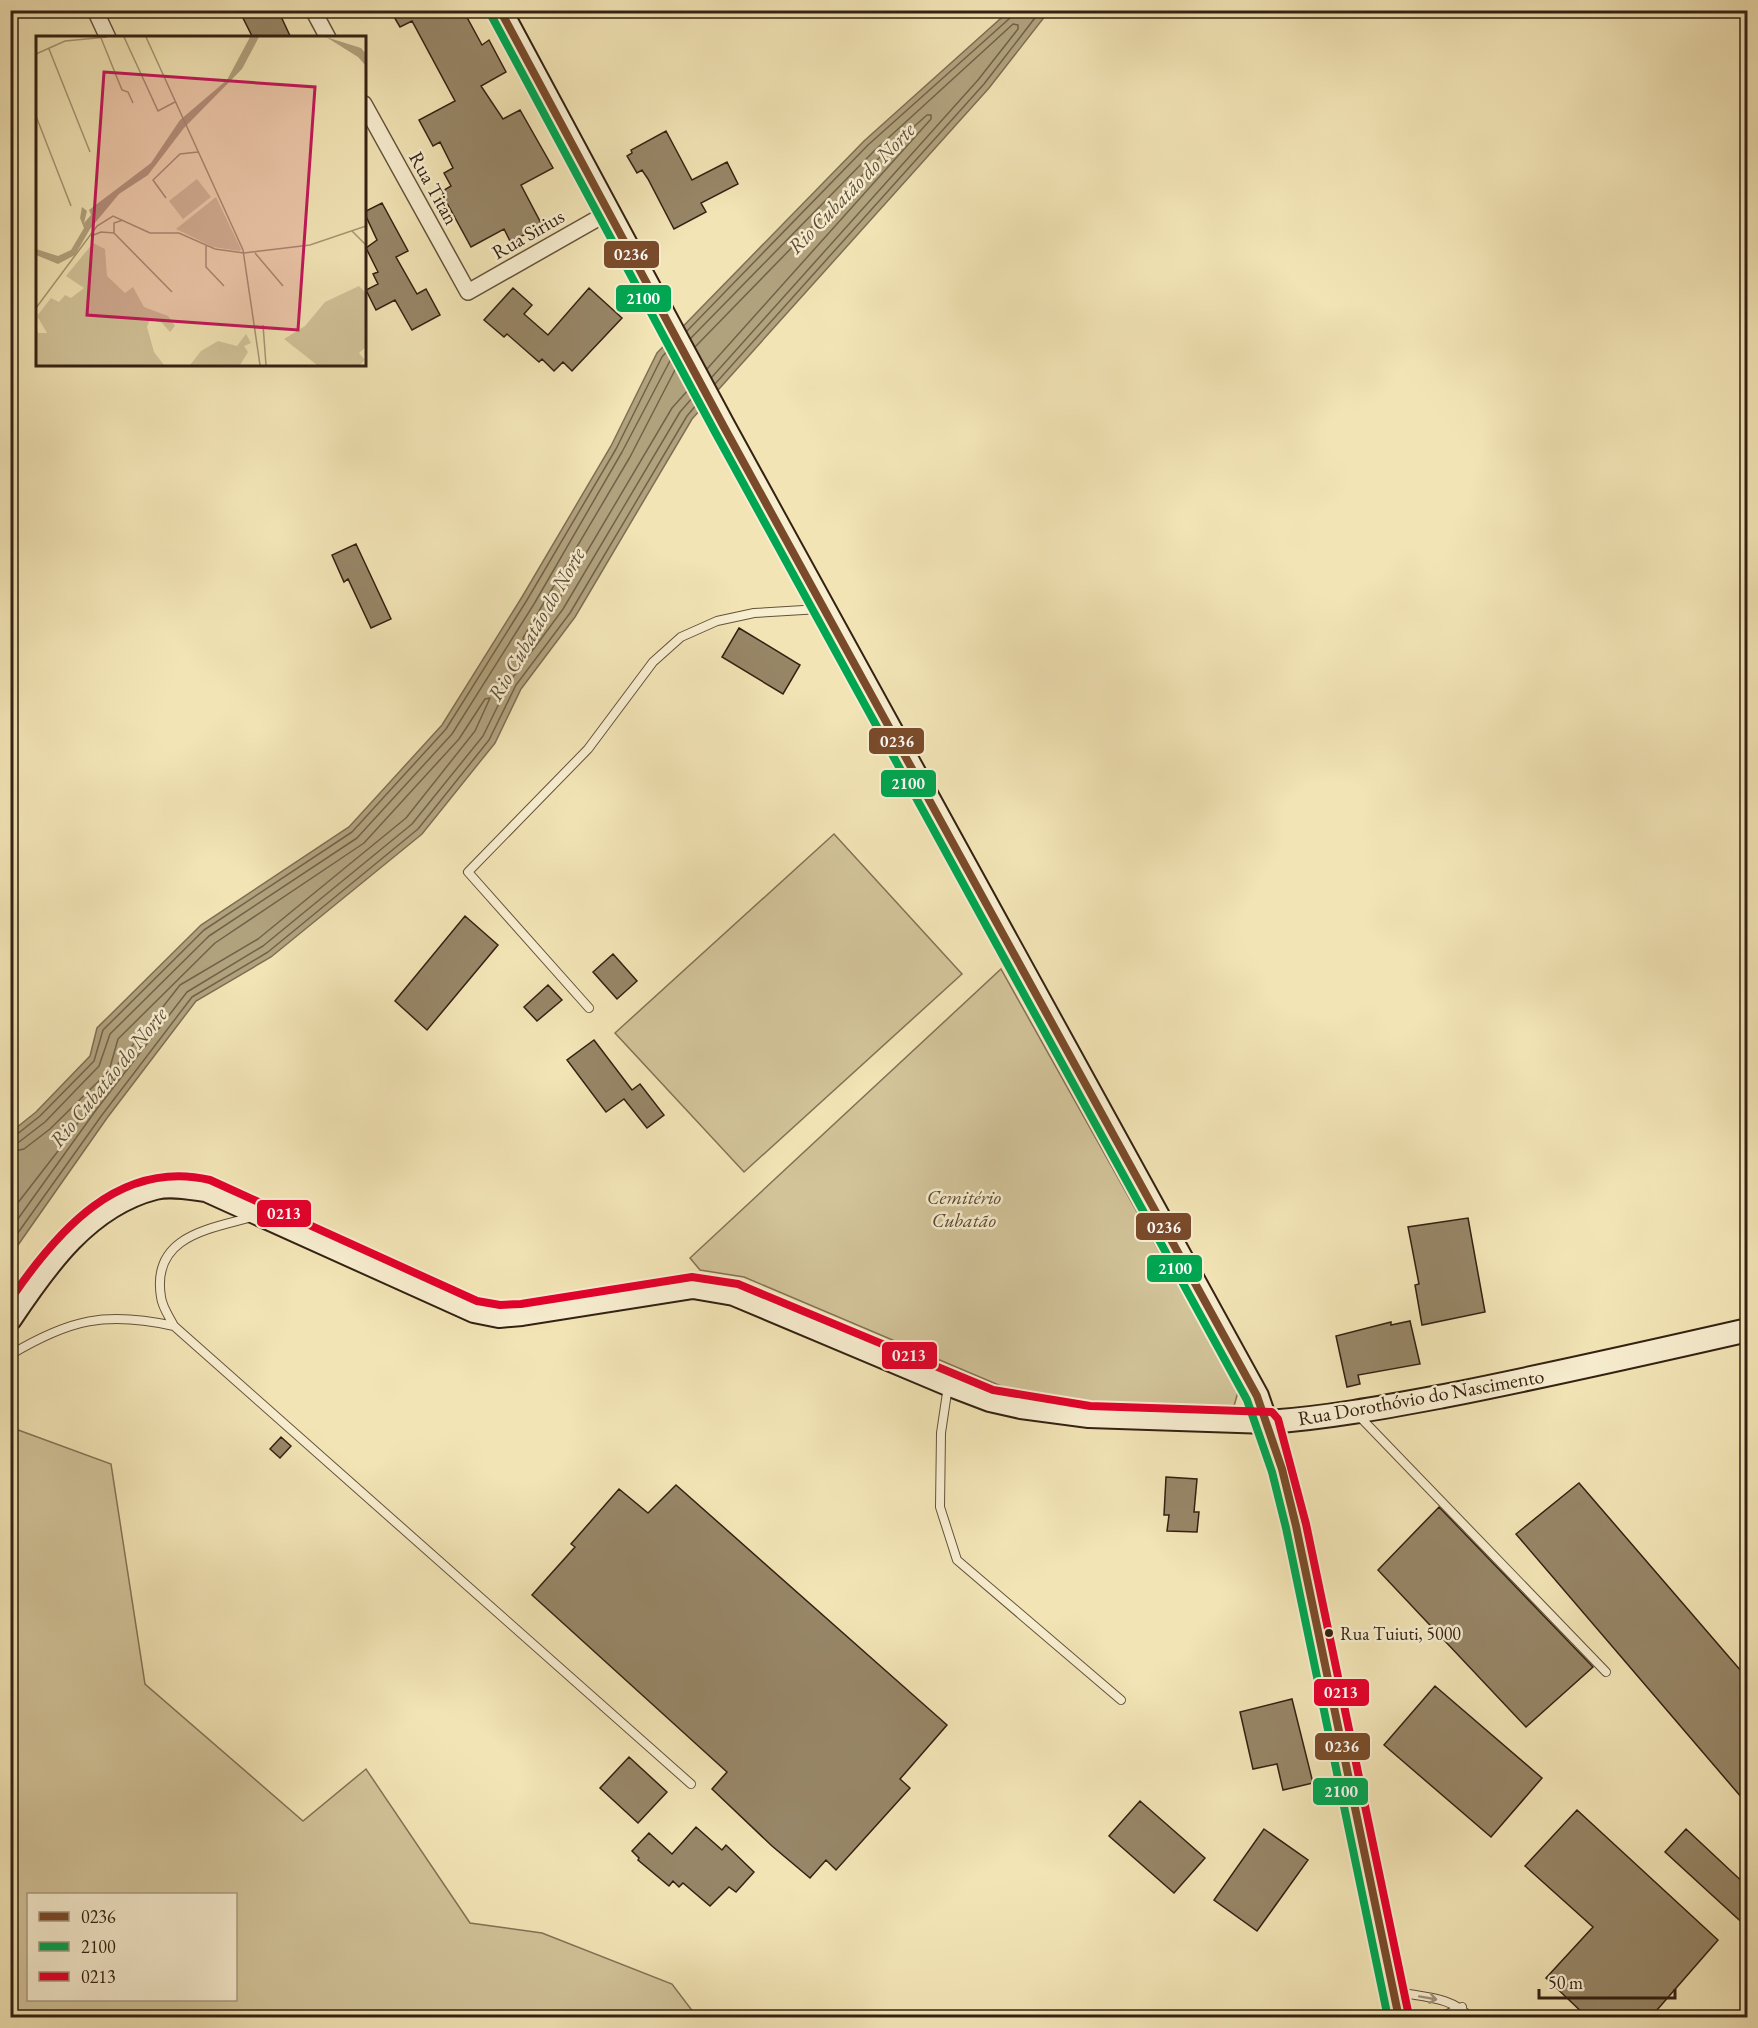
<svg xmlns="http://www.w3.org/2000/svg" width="1758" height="2028" viewBox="0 0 1758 2028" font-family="'EB Garamond',serif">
	<rect width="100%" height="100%" fill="#f2e4b5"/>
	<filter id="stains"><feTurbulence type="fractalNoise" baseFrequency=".00333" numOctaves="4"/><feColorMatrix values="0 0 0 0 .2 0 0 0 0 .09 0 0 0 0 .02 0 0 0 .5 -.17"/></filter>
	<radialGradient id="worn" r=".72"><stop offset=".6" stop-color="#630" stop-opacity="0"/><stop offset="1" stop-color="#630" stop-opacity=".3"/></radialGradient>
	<path fill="#d2c399" stroke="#837256" stroke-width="1.5" fill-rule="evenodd" d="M834 834 962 974 744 1172 615 1033Z
		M1001 969 1238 1392 1234 1406 1222 1417 1090 1407 1008 1389 744 1277 700 1270 690 1258Z
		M10 1427 111 1464 145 1684 303 1821 366 1769 470 1923 542 1933 672 1984 697 2017H11ZM28 1894H236V2000H28Z"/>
	<path fill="#b1a27e" stroke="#7f6e53" stroke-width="1.5" d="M1009 11H1049L989 88 692 419 575 617 521 689 495 743 422 834 271 957 196 1001 107 1118 11 1255V1132L36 1112 90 1056 97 1028 201 925 349 827 442 725 522 597 611 446 657 353 864 141Z"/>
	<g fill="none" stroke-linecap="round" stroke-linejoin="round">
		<path stroke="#726248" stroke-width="1.5" d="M687 331 868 145 1010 18 1012 10
			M691 338 874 151 1013 24 1018 25V29L978 80 712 377
			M695 347 880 157 927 115H931V119L707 369
			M677 366 630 457 523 638 524 643 528 642 556 604 672 408 689 389
			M715 384 984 84 1041 10
			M10 1136 16 1135 40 1116 94 1061 103 1030 204 930 352 832 446 729 527 600 616 449 662 357 668 350
			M10 1143 19 1142 45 1122 99 1066 110 1034 209 936 357 838 452 734 534 604 622 452 672 357
			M10 1152 24 1149 50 1129 109 1071 118 1039 215 943 364 843 459 739 485 699 490 698 475 731 406 818 258 939 180 985 111 1073 65 1142 10 1213
			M10 1230 96 1110 187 992 263 946 412 824 483 736 510 681 563 609 680 412 693 397
			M10 1244 102 1115 192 997 268 952 418 829 489 740 516 685 570 613 687 416 697 404"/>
	</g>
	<path fill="#978667" stroke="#342112" stroke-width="1.5" d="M258 10H278L291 38H253L243 18Z
		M390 10H463L482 45 489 40 506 72 481 86 503 119 520 110 553 168 521 185 543 227 510 241 504 229 471 247 441 192 451 186 444 173 453 168 440 142 433 146 419 120 455 101 412 21 400 27Z
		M666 131 692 180 727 162 738 184 701 203 706 212 674 229 648 179 642 170 637 173 627 156 632 153 631 150Z
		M382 203 408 251 396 257 417 294 426 289 440 315 412 330 395 300 376 310 366 290 378 284 373 274 378 272 366 248 377 240 364 212Z
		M513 288 532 305 524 314 548 335 589 288 622 318 572 371 563 362 554 371 542 359 539 362 507 334 504 337 484 320Z
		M356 544 391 619 371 628 348 579 344 582 332 555Z
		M739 628 800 665 783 694 722 657Z
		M465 916 498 945 427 1030 395 1001Z
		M613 954 637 981 617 999 593 972Z
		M548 985 562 1000 537 1021 524 1007Z
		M594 1040 632 1090 640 1084 664 1115 647 1128 624 1099 606 1112 567 1060Z
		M1468 1218 1485 1312 1422 1325 1415 1285 1419 1284 1408 1227Z
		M1410 1321 1420 1364 1358 1375 1360 1384 1347 1387 1336 1336 1391 1322V1325Z
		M281 1437 291 1446 280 1458 270 1449Z
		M1166 1477 1197 1479 1194 1512H1199L1197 1532 1167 1531 1169 1515H1164Z
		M1579 1483 1748 1679V1805L1516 1534Z
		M676 1485 947 1725 900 1779 910 1788 836 1870 826 1860 810 1878 772 1846 712 1789 727 1772 532 1595 575 1547 571 1544 619 1489 648 1513Z
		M1439 1507 1593 1667 1526 1727 1378 1570Z
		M1435 1686 1542 1778 1491 1837 1384 1745Z
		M1292 1699 1313 1783 1283 1790 1277 1764 1253 1769 1240 1712Z
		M629 1757 667 1792 638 1823 600 1788Z
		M1140 1801 1205 1858 1174 1893 1109 1836Z
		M1577 1810 1718 1940 1650 2018H1588L1546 1978 1593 1927 1525 1866Z
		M696 1827 722 1850 726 1845 754 1872 736 1892 729 1887 710 1906 683 1883 679 1887 673 1881 669 1886 638 1860 639 1858 632 1851 649 1833 672 1854Z
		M1264 1829 1308 1860 1257 1931 1214 1900Z
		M1686 1829 1748 1887V1928L1665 1852Z"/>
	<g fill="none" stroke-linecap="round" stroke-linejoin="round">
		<g stroke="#64523b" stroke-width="10">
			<path id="lane" d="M589 1008 468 872 588 749 653 662 681 637 717 621 754 613 820 609
				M174 1326 691 1784
				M10 1355C70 1319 106 1311 174 1326 170 1318 162 1307 161 1297 151 1236 209 1229 252 1217
				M948 1386 941 1433 940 1507 957 1560 1121 1700
				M1359 1416 1606 1672
				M1398 1992C1422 1997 1454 1997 1470 2018
				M1439 2018 1462 2007"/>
		</g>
		<g stroke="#64523b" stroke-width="18">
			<path id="street" d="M95 10 108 38
				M313 10 328 38
				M364 104 468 292 609 212"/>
		</g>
		<g stroke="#342112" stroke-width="26">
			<path id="secondary" d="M500 10 724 427 1257 1396 1282 1469 1296 1526 1399 2018
				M10 1319C46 1265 88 1205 155 1188 171 1184 190 1188 206 1190L474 1311 499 1316 522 1314 693 1287 734 1294 948 1384 990 1400 1021 1407 1089 1416 1268 1422C1327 1418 1385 1407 1444 1396 1546 1376 1647 1353 1748 1330"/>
		</g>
		<use href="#lane" stroke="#f7edcf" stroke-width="8"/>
		<use href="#street" stroke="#f7edcf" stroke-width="15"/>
		<use href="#secondary" stroke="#f7edcf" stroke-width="22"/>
		<g stroke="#f7edcf" stroke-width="12">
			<path id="bus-1" d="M500 10 724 427 1257 1396 1282 1469 1296 1526 1399 2018"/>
		</g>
		<g stroke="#f7edcf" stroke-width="12">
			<path id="bus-2" d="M491 15 715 432 1247 1400 1272 1472 1286 1528 1388 2018"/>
		</g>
		<g stroke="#f7edcf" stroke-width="12">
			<path id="bus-3" d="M10 1300C57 1231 119 1159 210 1180L477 1301 500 1305 521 1304 692 1277 738 1284 993 1390 1090 1406 1272 1412 1278 1419 1306 1524 1409 2016"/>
		</g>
		<use href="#bus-1" stroke="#7a4b2a" stroke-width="8"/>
		<use href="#bus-2" stroke="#00a651" stroke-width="8"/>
		<use href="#bus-3" stroke="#e4002b" stroke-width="8"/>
	</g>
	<defs><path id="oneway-shaft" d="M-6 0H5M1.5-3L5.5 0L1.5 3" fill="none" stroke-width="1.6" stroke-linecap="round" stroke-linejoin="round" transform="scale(1.5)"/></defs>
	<use stroke="#9f917a" href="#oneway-shaft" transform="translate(1428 1998) rotate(10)"/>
	<circle fill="#342112" stroke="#f7edcf" stroke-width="2" cx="1329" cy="1633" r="5"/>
	<g text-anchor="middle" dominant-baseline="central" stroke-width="5" stroke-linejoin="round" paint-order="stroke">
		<g font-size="18" fill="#342112" stroke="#f7edcf" text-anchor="start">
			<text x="1340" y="1633">Rua Tuiuti, 5000</text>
		</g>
		<g font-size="20" fill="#342112" stroke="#f7edcf">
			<text transform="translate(434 188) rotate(61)">Rua Titan</text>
			<text transform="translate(528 234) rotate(-30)">Rua Sirius</text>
			<text transform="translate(1421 1397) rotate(-10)">Rua Dorothóvio do Nascimento</text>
		</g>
		<g font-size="20" font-style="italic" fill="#5c4a34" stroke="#f7edcf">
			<text x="964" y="1197">Cemitério<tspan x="964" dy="23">Cubatão</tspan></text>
		</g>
		<g font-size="21" font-style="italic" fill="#604e38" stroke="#f7edcf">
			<text transform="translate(851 188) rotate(-46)">Rio Cubatão do Norte</text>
			<text transform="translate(536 624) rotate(-60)">Rio Cubatão do Norte</text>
			<text transform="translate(108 1077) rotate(-51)">Rio Cubatão do Norte</text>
		</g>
	</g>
	<g transform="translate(36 36)">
		<rect width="330" height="330" fill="#f2e4b5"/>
		<path d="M161 143 175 161 147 183 133 165ZM180 161 205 213 204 215 177 211 140 193ZM57 207 69 213 71 240 89 257 97 251 108 271 132 280 139 290 134 296 126 287 114 283 111 291 118 316 128 329H0V288L2 297H11L1 280 15 262 23 266 29 259 35 262 48 252 30 240ZM323 250 330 257V311L323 317 329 324 324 329H281L248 303 269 290 289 266ZM210 298 215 307 208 310 212 316 204 329H154L165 315 182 305 201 310Z" fill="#d2c399"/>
		<path d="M214 1H223L206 33 148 92 112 139 83 158 54 193 39 219 22 228 0 219V213L22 220 35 214 48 192 44 182 46 171 51 175 48 187 55 179 53 174 115 127 144 84 191 44ZM290 1 325 12 330 18V30L322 21Z" fill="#b1a27e"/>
		<path fill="none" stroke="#a69674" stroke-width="1.5" d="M88 1 122 75 139 66M110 1 207 214 224 329M65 2 86 54 92 56 97 67M13 13 54 116M0 18 29 5 71 1M0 80 35 170M130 162 117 144 144 118 162 116M316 195 330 209M78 197 136 256M55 200 65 196 78 197V187L87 184M170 210V231L188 250M219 217 247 250M0 272 61 190 77 180 114 197H143L179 213 208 217 274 209 330 190M227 289 230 329"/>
		<path fill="#c2185b" fill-opacity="0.15" stroke="#c2185b" stroke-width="3" d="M68 36 279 51 262 294 51 279Z"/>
		<rect width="330" height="330" fill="none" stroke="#342112" stroke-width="3"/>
	</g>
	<g stroke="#f7edcf" stroke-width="2">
		<rect x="603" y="240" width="57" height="29" rx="6" fill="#7a4b2a"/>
		<rect x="615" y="284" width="57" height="29" rx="6" fill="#00a651"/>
		<rect x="868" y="727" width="57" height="28" rx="6" fill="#7a4b2a"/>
		<rect x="880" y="769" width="57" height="29" rx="6" fill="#00a651"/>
		<rect x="256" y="1199" width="56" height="29" rx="6" fill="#e4002b"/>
		<rect x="1135" y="1212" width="57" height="29" rx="6" fill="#7a4b2a"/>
		<rect x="1146" y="1254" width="57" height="29" rx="6" fill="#00a651"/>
		<rect x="881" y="1341" width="57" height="29" rx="6" fill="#e4002b"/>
		<rect x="1313" y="1678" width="57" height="29" rx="6" fill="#e4002b"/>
		<rect x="1314" y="1732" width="57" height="29" rx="6" fill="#7a4b2a"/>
		<rect x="1312" y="1777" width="57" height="29" rx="6" fill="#00a651"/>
	</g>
	<g font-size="16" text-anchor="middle" font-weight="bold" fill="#fff">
		<text x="631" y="260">0236</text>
		<text x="643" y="304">2100</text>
		<text x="897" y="747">0236</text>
		<text x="908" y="789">2100</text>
		<text x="284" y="1219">0213</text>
		<text x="1164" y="1233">0236</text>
		<text x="1175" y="1274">2100</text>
		<text x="909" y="1361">0213</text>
		<text x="1341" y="1698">0213</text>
		<text x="1342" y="1752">0236</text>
		<text x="1341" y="1797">2100</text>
	</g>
	<rect width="1758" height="2028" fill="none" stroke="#f2e4b5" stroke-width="36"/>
	<rect x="12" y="12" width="1734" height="2004" fill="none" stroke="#342112" stroke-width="3"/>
	<rect x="18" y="18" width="1722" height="1992" fill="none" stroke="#342112" stroke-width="1.5"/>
	<rect x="27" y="1893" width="210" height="108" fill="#f7edcf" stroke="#a99b83" stroke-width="1.5"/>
	<rect x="39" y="1912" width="30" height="9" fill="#7a4b2a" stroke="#a99b83" stroke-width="1.5"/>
	<text x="81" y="1923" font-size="18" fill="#342112">0236</text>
	<rect x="39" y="1942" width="30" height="9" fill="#00a651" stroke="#a99b83" stroke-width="1.5"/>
	<text x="81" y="1953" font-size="18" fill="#342112">2100</text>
	<rect x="39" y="1972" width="30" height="9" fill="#e4002b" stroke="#a99b83" stroke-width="1.5"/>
	<text x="81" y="1983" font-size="18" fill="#342112">0213</text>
	<path d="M1539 1989v9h136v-9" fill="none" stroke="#342112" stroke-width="3"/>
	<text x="1548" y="1989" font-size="18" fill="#342112" stroke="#f7edcf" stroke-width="4.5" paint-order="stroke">50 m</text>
	<rect width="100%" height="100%" filter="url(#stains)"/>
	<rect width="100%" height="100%" fill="url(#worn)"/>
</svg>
